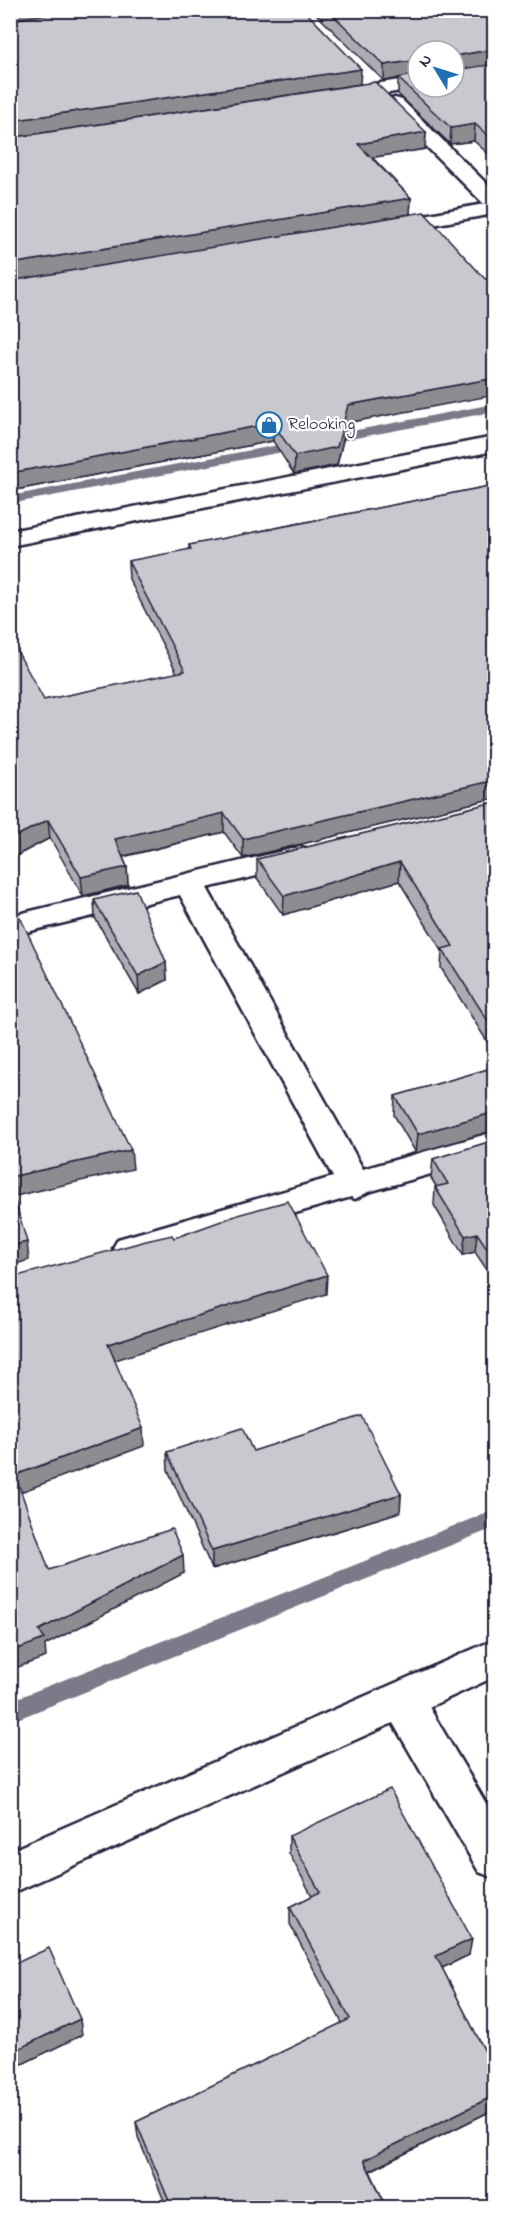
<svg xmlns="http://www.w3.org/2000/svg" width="505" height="2218" viewBox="0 0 505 2218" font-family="'Indie Flower',sans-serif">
	<rect width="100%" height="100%" fill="#fff"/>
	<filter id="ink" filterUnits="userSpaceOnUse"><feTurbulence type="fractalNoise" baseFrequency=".0167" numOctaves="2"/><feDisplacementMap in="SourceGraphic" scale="12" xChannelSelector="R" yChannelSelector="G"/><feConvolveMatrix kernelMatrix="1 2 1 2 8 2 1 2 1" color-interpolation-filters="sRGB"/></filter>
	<g filter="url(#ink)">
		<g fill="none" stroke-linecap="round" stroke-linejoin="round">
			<path fill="#7a7a88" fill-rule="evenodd" d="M488 405 494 409 492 412 10 504V496Z
				M494 1510V1528L10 1722V1701Z"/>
			<g stroke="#22223b" stroke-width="5">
				<path id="minor" d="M418 77V87H424L337 102 330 100 328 96 330 92 337 90Z
					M395 98 402 100 494 191V214L387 233 380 231 377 227 380 223 484 204 388 108 386 104 388 100Z
					M300 847 310 849 315 856 310 863 207 888 363 1169 494 1132V1156L368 1192 355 1199 351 1197 130 1261 118 1257 113 1248 118 1239 333 1177 180 895 10 936V916Z
					M494 1640V1677L429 1707 494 1817V1878L479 1872 393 1723 10 1894V1851Z"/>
			</g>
			<g stroke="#22223b" stroke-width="5">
				<path id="primary" d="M494 437V451L10 546V531Z"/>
			</g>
			<use href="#minor" fill="#fff" fill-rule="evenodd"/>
			<use href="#primary" fill="#fff" fill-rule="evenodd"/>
		</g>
		<path fill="#acacb2" stroke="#22223b" stroke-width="1.5" fill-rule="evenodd" d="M312 10H495V160L474 141 450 144 398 94V78L384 81ZM418 51 454 87H418Z
			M360 84 426 132 425 149 372 157 411 198 410 214 347 423 337 465 294 474 273 441 10 491V138Z
			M495 485V798L243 858 224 832 123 857 127 867 128 885 83 896 50 838 10 859 44 700 177 673 129 579 128 561 189 550V545Z
			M495 802V1054L441 968 442 951 399 881 283 915 257 878V859Z
			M94 900 166 962 167 980 139 994 95 918Z
			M495 1067 416 1153 394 1115 395 1096Z
			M495 1140V1282L475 1252 463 1255 434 1205 435 1187 436 1186 431 1178 433 1159Z
			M253 1451 401 1494 400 1512 212 1569 168 1470 167 1452Z
			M289 1836 469 1955 442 1968 495 2071V2109L370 2171 387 2208H167L138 2137 136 2122 342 2023 290 1924V1907L312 1896 289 1853Z"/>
		<path fill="#8c8c91" stroke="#22223b" stroke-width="1.5" d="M10 10H78L10 21Z
			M495 49 494 65 454 71V56Z
			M418 60V75L384 81V65Z
			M361 69 360 84 10 138V121Z
			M475 124 474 141 450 144 451 128Z
			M426 132 425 149 357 160 358 144Z
			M411 198 410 214 10 282V264Z
			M495 378V395L347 423 337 465 294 474 295 456 348 405Z
			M273 423V441L10 491V473Z
			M495 780V798L243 858V839Z
			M224 813V832L116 858 115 839Z
			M48 820 50 838 10 859V839Z
			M400 862 399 881 283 915 284 896Z
			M127 867 128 885 83 896 81 877Z
			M166 962 167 980 139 994 138 976Z
			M495 1112V1130L416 1153 418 1134Z
			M131 1150 133 1169 11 1197 10 1177Z
			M477 1233 475 1252 463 1255 465 1236Z
			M27 1242 29 1260 10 1266V1246Z
			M327 1275 326 1294 109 1362 108 1344Z
			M143 1428 144 1446 18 1493 15 1475Z
			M401 1494 400 1512 212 1569V1551Z
			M183 1555 184 1573 45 1645 46 1657 10 1670V1652L39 1630Z
			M472 1939 469 1955 434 1972 436 1956Z
			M80 2019 82 2035 10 2070V2053Z
			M495 2095V2109L363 2174 364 2160Z"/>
		<path fill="#c8c8cf" stroke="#22223b" stroke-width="1.5" d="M76 10H304L361 69 10 121V20Z
			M328 10H495V49L454 56V51H418V60L384 65Z
			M495 64V142L475 124 451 128 398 78 418 74V87H454V68L455 70Z
			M375 82 426 132 358 144 411 198 10 264V138Z
			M424 212 485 279 495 277V378L348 405 337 447 295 456 273 423 10 473V281Z
			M495 485V780L243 839 224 813 115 839 127 867 81 877 48 820 10 839V638L44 700 185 671 128 561 191 549 189 545Z
			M495 802V1032L442 949 453 946 400 862 284 896 257 859Z
			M136 890 166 962 138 976 94 900Z
			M20 917 131 1150 10 1177V919Z
			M495 1067V1112L418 1134 395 1096Z
			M495 1140V1260L477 1233 465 1236 435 1187 448 1184 433 1159Z
			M10 1183 27 1242 10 1246Z
			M288 1201 327 1275 108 1344 143 1428 15 1475 49 1570 172 1529 183 1555 39 1630 44 1639 10 1652V1278L146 1241 172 1235 174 1238 241 1214Z
			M362 1416 401 1494 212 1551 167 1452 242 1428 253 1451Z
			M390 1789 472 1939 436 1956 495 2071V2095L364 2160 387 2208H172L136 2122 350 2019 290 1907 320 1892 289 1836Z
			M49 1948 80 2019 10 2053V1966Z"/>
	</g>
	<defs>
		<g id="shop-ring" transform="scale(1.35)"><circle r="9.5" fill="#fff" stroke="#1f6fb2" stroke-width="1.5"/><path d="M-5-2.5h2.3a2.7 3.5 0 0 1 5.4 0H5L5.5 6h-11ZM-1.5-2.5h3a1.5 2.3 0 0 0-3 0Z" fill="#1f6fb2"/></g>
	</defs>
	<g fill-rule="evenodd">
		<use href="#shop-ring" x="269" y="425"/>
	</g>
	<g text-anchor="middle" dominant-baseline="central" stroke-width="4.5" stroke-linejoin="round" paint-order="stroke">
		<g font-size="18" fill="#22223b" stroke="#fff" text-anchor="start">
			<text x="288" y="425">Relooking</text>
		</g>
	</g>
	<rect width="505" height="2218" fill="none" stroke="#fff" stroke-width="36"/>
	<rect x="18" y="18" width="469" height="2182" fill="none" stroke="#22223b" stroke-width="2" filter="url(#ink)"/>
	<g transform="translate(436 69) rotate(308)"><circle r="28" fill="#ffffff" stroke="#a7a7b1" stroke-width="1.5"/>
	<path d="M0-4.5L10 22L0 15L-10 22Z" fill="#1f6fb2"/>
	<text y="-9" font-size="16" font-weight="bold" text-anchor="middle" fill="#22223b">N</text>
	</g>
</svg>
